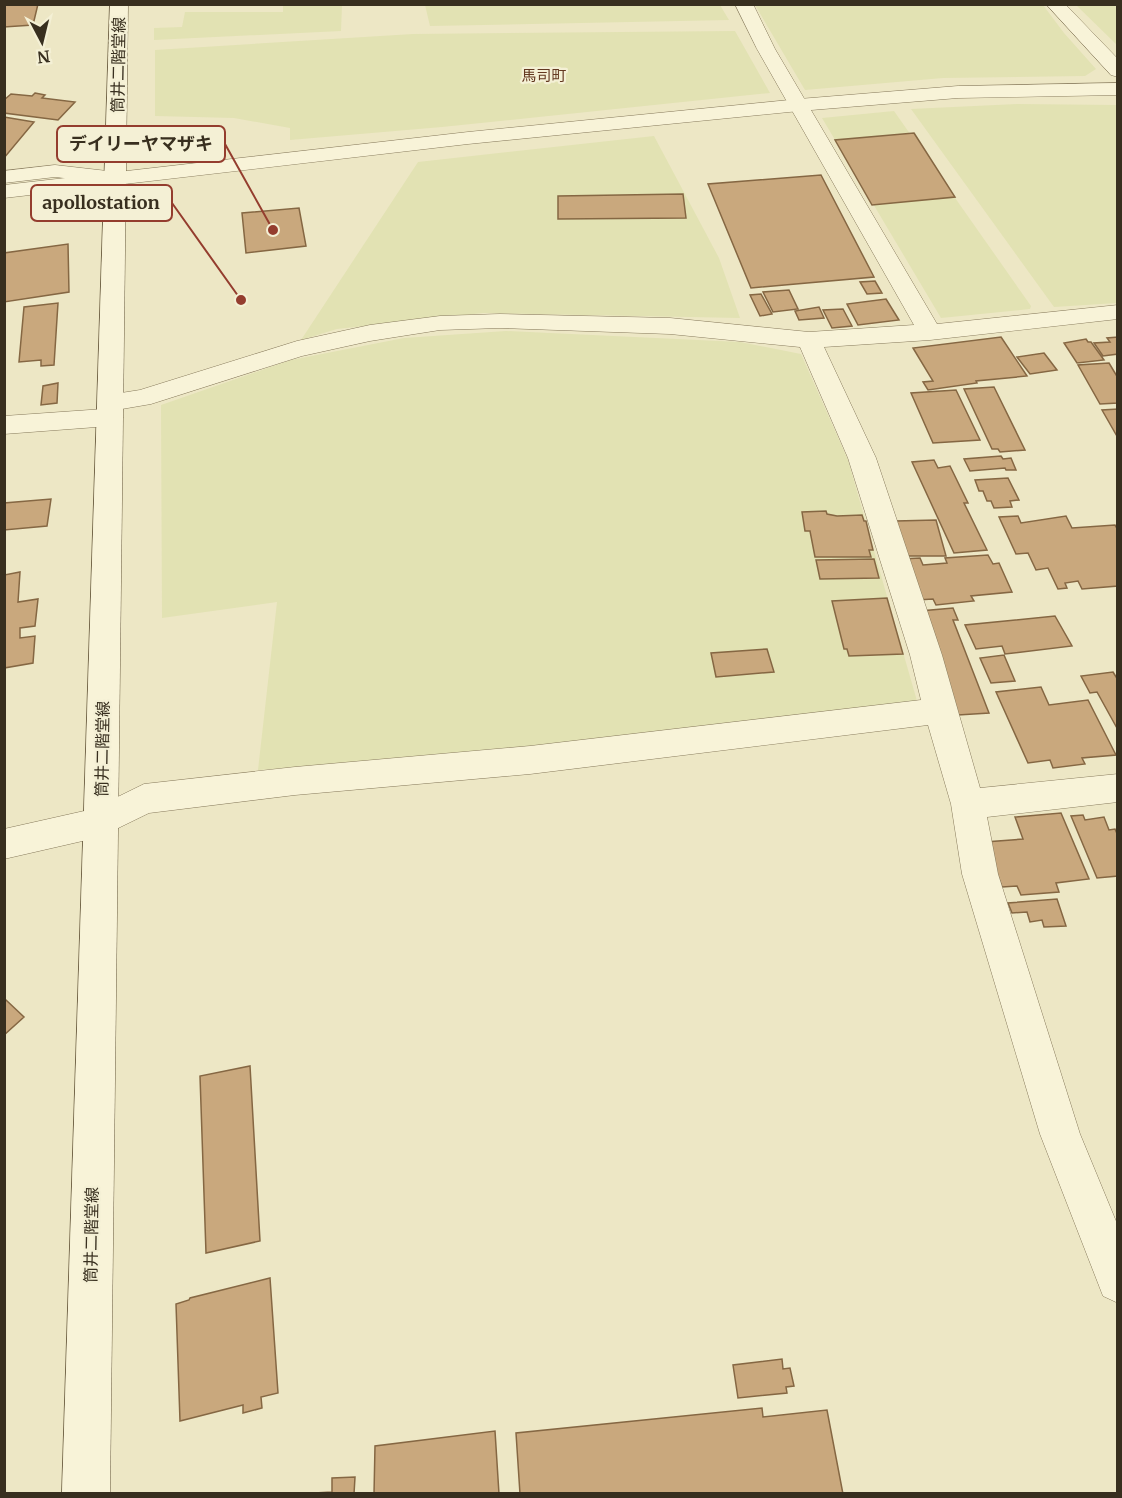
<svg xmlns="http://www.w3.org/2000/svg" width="1122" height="1498" viewBox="0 0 1122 1498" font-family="Merriweather,'Noto Sans JP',serif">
	<rect width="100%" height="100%" fill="#ede7c5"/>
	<path fill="#e2e2b3" d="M283 5H342L341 31 154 40V28L182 27 185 12H283Z
		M425 5H720L729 20 430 26Z
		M755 5H1043L1064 33 1096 69 1085 76 943 78 805 90Z
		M1076 5H1117V45Z
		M735 31 770 93 442 127 290 140V128L234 118 155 116V50L413 34Z
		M1017 104 1117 105V303L1054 307 911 109Z
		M894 111 1031 306 1030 309 941 318 822 118Z
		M654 136 719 258 740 318 483 313 337 329 301 340 418 162Z
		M506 331 740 342 801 354 848 460 917 701 537 752 258 770 277 602 162 618 161 405 291 360 404 338Z"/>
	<path fill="#c9a87d" stroke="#856743" stroke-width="1.5" d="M4 4H38L33 25 4 27Z
		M35 93 45 95 42 98 75 102 58 120 4 113V100L11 94 32 96Z
		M4 117 34 122 4 158Z
		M914 133 955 197 872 205 835 140Z
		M821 175 874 277 751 288 708 184Z
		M683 194 686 218 558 219V196Z
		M299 208 306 246 246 253 242 213Z
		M68 244 69 292 4 302V253Z
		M875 281 882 293 867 294 860 282Z
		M789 290 798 309 773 312 763 292Z
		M761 294 772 314 760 316 750 295Z
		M886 299 899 320 858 325 847 304Z
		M58 303 54 365 41 366V360L19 362 24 307Z
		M819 307 824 318 799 320 795 311Z
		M843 309 852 326 832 328 823 310Z
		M1001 337 1027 376 976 381 977 383 928 390 923 382 933 381 913 348Z
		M1118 337V354L1103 356 1094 343 1110 342 1107 338Z
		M1086 339 1088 342H1091L1104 360 1077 363 1064 343Z
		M1044 353 1057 370 1030 374 1017 357Z
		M1109 363 1118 378V403L1100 404 1078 365Z
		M58 383 57 403 41 405 43 386Z
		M994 387 1025 450 1000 452 998 449H992L964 389Z
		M956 390 980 440 933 443 911 393Z
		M1118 409V438L1102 410Z
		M1001 456 1003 459 1011 458 1016 470H1006L1005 468 970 471 964 459Z
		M934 460 938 468 950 466 968 503H964L987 550 954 553 912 462Z
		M1008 478 1019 500 1010 501 1012 507 994 508 991 501H987L983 491H979L975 480Z
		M51 499 47 526 4 530V503Z
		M826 511 827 514 837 516 862 515 864 521H866L873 550H869L871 557H815L810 531H805L802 512Z
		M1018 516 1021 523 1066 516 1072 528 1115 525 1118 530V586L1082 589 1078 581 1065 583 1067 588 1058 589 1048 568 1036 570 1028 553 1016 554 999 517Z
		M936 520 946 556H904L896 521Z
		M988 555 993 564 999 563 1012 592 971 596 974 601 936 605 933 599 917 600 901 559 920 558 923 565 947 563 945 558Z
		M874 559 879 578 820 579 816 560Z
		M20 572 18 602 38 599 35 626 20 628V638L35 636 33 663 4 668V575Z
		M887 598 903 654 849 656 847 649H844L832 601Z
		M953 608 958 620H953L989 713 958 715 920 611Z
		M1055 616 1072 646 1005 654 1002 646 976 649 965 625Z
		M767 649 774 672 716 677 711 653Z
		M1004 655 1015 681 991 683 980 658Z
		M1113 672 1118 680V730L1097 692 1090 693 1081 676Z
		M1041 687 1049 705 1088 700 1116 755 1082 758 1085 764 1053 768 1050 760 1028 763 996 692Z
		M1061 813 1089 879 1056 883 1059 892 1021 895 1017 886 1002 887 985 842 1023 839 1015 817Z
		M1083 815 1085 820 1104 817 1109 830 1115 829 1118 836V876L1097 878 1071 816Z
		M1057 899 1066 926 1044 927 1042 920 1030 922 1027 912 1012 913 1008 903Z
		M6 1000 24 1017 4 1035V1002Z
		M250 1066 260 1241 206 1253 200 1076Z
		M270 1278 278 1393 261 1397 262 1408 243 1413V1405L180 1421 176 1304 189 1300 190 1298Z
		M782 1359 783 1369 790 1368 794 1386 786 1387 787 1393 738 1398 733 1365Z
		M762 1408 763 1417 827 1410 843 1494H520L516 1433Z
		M495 1431 499 1494H374L375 1446Z
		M355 1477 354 1494H296L332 1492V1478Z"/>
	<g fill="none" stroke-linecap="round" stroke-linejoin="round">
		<g stroke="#877a5c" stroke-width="1">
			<path id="minor" d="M735 4H753L775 49 937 324 1118 305V319L930 340 824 347 876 458 942 655 980 788 1118 774V802L987 817 998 874 1080 1134 1118 1226V1303L1103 1296 1040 1134 962 874 951 804 928 725 530 774 295 795 149 813 100 837 4 859V829L93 809 144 784 295 767 530 746 921 700 910 655 848 458 800 347 670 334 500 328 440 330 370 341 302 356 151 404 116 410 123 417 119 423 110 426 4 434V416L104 409 98 402 102 396 140 390 297 341 370 325 440 316 500 314 670 318 809 332 914 325 757 49Z
				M1046 4H1065L1118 59V77L1111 75Z
				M55 165 116 172 124 173 127 178 124 183 116 184 55 177 4 183V171Z"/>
		</g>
		<g stroke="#877a5c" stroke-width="1">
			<path id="tertiary" d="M1118 83V95L958 98 799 111 468 144 4 198V185L468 132 799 99 958 86Z"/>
		</g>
		<g stroke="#695b3f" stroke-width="1">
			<path id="secondary" d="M110 4H128L110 1494H62Z"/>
		</g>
		<use href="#minor" fill="#f8f3d8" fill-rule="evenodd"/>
		<use href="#tertiary" fill="#f8f3d8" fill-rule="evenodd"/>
		<use href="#secondary" fill="#f8f3d8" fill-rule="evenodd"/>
	</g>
	<g text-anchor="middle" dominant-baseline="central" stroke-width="4.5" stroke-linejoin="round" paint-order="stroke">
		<g font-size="15" fill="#633820" stroke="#f4f0d5">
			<text x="544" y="75">馬司町</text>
		</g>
		<g font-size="16" fill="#382f1f" stroke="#f4f0d5">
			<text transform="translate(118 65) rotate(-89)">筒井二階堂線</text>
			<text transform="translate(102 749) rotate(-89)">筒井二階堂線</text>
			<text transform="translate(91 1235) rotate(-89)">筒井二階堂線</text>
		</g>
	</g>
	<path fill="none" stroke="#943d2e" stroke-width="2" d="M273 230L225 144M241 300L172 203"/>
	<g fill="#943d2e" stroke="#f4f0d5" stroke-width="2">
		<circle cx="273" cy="230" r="6"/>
		<circle cx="241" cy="300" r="6"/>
	</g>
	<g fill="#f4f0d5" stroke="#943d2e" stroke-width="2">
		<rect x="57" y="126" width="168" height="36" rx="6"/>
		<rect x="31" y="185" width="141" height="36" rx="6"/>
	</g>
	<g font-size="18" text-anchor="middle" font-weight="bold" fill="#382f1f">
		<text x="141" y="150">デイリーヤマザキ</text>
		<text x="101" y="209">apollostation</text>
	</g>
	<rect width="1122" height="1498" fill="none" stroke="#382f1f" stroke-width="12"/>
	<g transform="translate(42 42) rotate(173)" stroke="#f4f0d5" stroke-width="4.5" paint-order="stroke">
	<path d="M0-4.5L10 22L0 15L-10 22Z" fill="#382f1f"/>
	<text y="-9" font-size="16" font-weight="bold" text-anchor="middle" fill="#382f1f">N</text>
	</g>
</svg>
